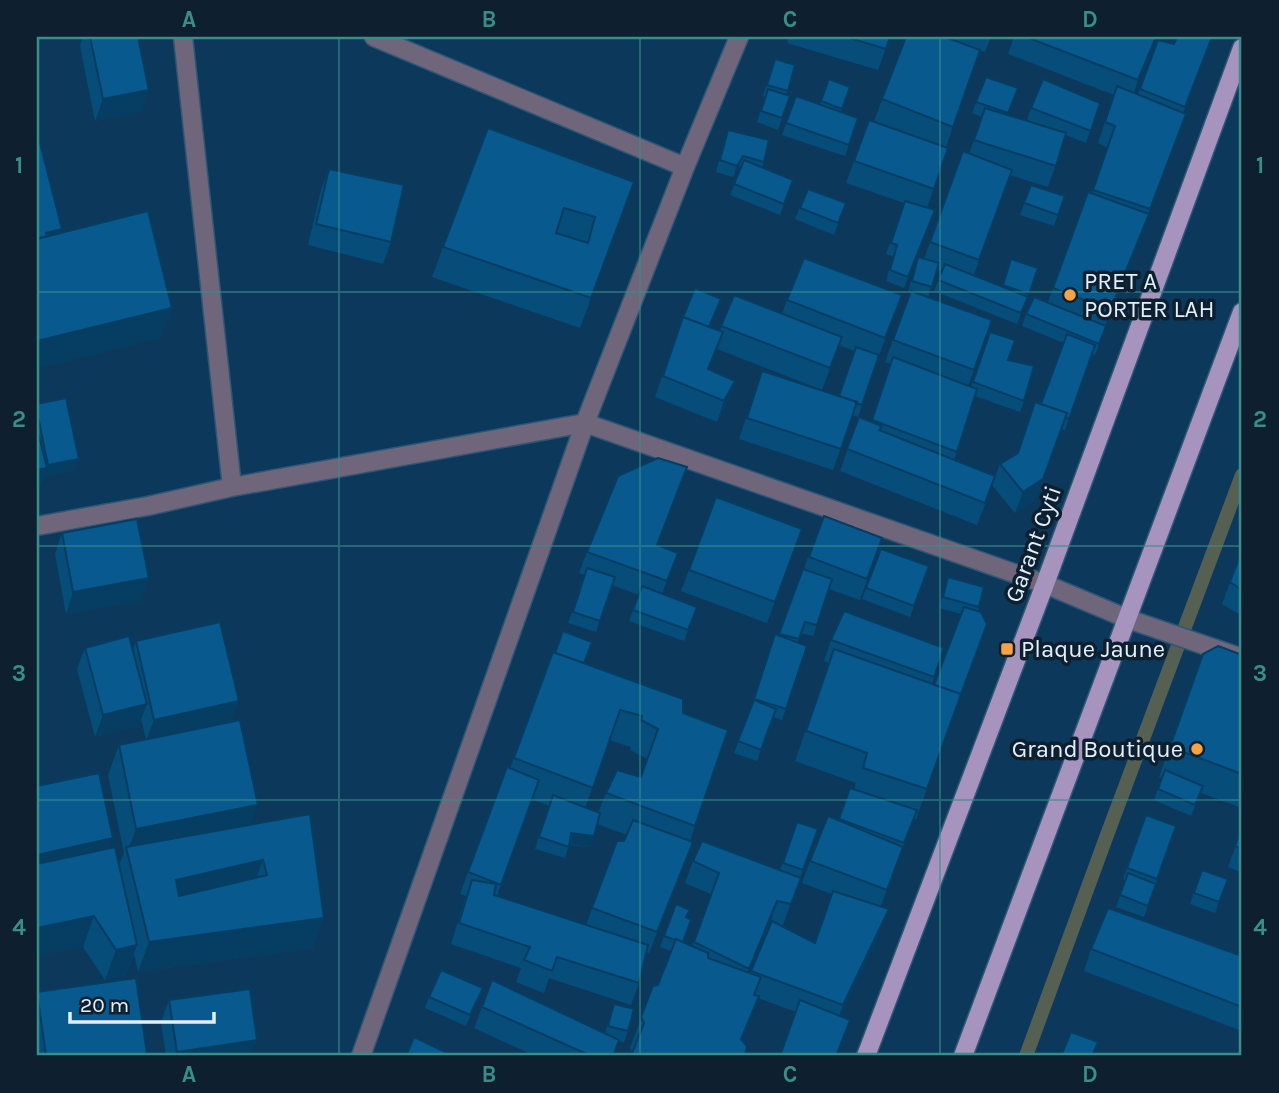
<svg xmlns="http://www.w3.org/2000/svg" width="1279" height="1093" viewBox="0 0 1279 1093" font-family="Karla,sans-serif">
	<rect width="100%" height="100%" fill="#0c395b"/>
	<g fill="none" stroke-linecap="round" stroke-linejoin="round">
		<path stroke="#556052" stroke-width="14" d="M1026 1056 1107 835 1242 475"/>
		<g stroke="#2e5675" stroke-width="21">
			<path id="minor" d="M183 37 232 487
				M374 37 685 167
				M37 526 148 506 232 487 585 423 1045 584 1128 619 1242 658
				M361 1056 585 423 685 167 739 37"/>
		</g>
		<g stroke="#2e5675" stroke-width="21">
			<path id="major" d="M866 1056 1045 584 1242 48
				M963 1056 1242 312"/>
		</g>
		<use href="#minor" stroke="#70667b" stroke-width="18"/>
		<use href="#major" stroke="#a794be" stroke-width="18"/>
	</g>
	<path fill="#074d7a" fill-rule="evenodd" d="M83 37H138L141 112 95 121 80 46Z
		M789 37H890L878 70 787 43Z
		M906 37H991L985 52 979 50 946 147 948 148 927 208 935 210 904 288 886 281 893 256 886 254 904 203 846 183 869 120 897 130 874 121Z
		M1014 37H1158L1134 93 1138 94 1158 40 1174 44 1177 37H1213L1183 113 1141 236 1105 326H1106L1095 355 1091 354 1065 430 1061 429 1035 501 1015 513 992 485 1000 464 1017 454 1041 404 1064 343 1022 326 1026 314 1048 302 1088 192 1092 193 1108 148 1098 143 1114 95 1008 54Z
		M775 59 795 65 786 95 790 96 778 130 757 122 765 97 763 96Z
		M986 77 1018 88 1008 115 1043 126 1027 120 1031 108 1100 103 1086 143 1066 135 1048 187 1010 175 974 275 1002 287 1011 259 1038 268 1017 324 934 291 942 271 937 269 928 297 992 320 968 386 971 387 990 332 1008 360 1024 401 1020 412 975 396 954 460 988 497 977 525 840 471 859 417 871 422 891 364 885 362 910 293 908 292 918 257 924 259 963 151 969 154 982 117 972 113Z
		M829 79 850 87 841 112 858 118 845 156 782 135 796 96 820 104Z
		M728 130 764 162 762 168 793 180 780 215 730 195 741 168 739 167 733 177 716 172 724 141Z
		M329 169 391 242 383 264 308 245 321 190Z
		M634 182 580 328 432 277 443 247Z
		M1031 185 1058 215 1054 226 1020 215Z
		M808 189 846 203 834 235 795 219Z
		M734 295 782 314 787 300 902 295 878 358 858 417 853 415 833 470 739 439 762 371 839 396 854 351 839 345 822 390 717 349 709 369 735 381 727 402 717 422 655 397 680 324 717 310 710 327 720 330Z
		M37 404 75 470 44 476 39 489 37 490Z
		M716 497 802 529 767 623 681 591Z
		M824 516 882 538 860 600 829 589 813 636 801 633 798 642 807 646 782 720 773 717 757 761 734 753 750 709 771 646 778 635Z
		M62 533 141 600 66 614 55 554Z
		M658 545 678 553 662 594 697 607 684 641 629 621 639 595 612 585 596 632 568 623 585 575 579 573 587 552Z
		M881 549 929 566 910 617 862 599Z
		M1242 551V616L1222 604Z
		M948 577 979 607 978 611 987 624 916 819H914L881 906V930L840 1016 796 1012 758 998 748 1026 632 1052 630 1048 653 986 658 985 671 951 660 947 676 904 690 910 687 918 683 942 692 946 711 894 685 883 693 861 780 870 797 822 818 829 783 925H779L815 942 832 894 802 883 810 861 838 820 850 788 854 790 856 783 795 761 829 663 824 661 831 640 944 648 932 684 934 685 961 614 939 608ZM770 923H772L750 973 748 972Z
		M136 641 231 722 251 824 313 948 138 972 134 954 126 975 105 980 83 947 109 848 119 865 124 853 108 775 119 745 146 739 141 719 139 725 95 737 77 669 85 648 133 650Z
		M553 652 584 663 683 713 728 730 690 841 693 842 649 953 646 952 639 983 631 1005 549 978 544 993 516 982 521 968 451 944 466 896 460 894 507 767 510 769ZM609 740 631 747 630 750 647 759 641 777 606 793 598 813 585 808ZM532 799 549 806 535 849 565 858 569 845 590 847 597 824 627 835 624 841H617L586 925 497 896Z
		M1203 654 1242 655V808L1201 793 1191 816 1154 800 1162 778 1159 777Z
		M1146 815 1176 826 1144 917 1116 907 1126 880 1123 879Z
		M1242 828V873L1228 867Z
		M1202 870 1228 879 1215 913 1190 904Z
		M1091 949 1242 956V1031L1084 971Z
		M483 988 466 1026 425 1008 429 997Z
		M37 992 147 1054 146 1056H37Z
		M169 1000 251 1056H166L161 1022Z
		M614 1004 628 1031 624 1042 619 1041 613 1056H535L474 1028 482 1007 605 1033Z"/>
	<path fill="#063e63" d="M37 37H58L37 41Z
		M1156 37H1158L1131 101 1138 80Z
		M149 90 141 112 95 121 103 99Z
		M1186 114 1141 236 1102 332 1143 228Z
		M743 156 739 167 733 177 737 166Z
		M62 229 55 251 46 233Z
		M172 308 161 338 37 369V341Z
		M735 381 727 402 717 422 724 401Z
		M1059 435 1035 501 1015 513 1023 492Z
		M79 459 75 470 44 477 48 465Z
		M47 468 39 489 37 490V470Z
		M678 553 671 575 659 602 667 581Z
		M149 578 141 600 66 614 73 592Z
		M239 701 231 722 146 741 154 720Z
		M147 704 139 725 95 737 103 715Z
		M258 805 247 835 127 853 136 829Z
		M571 833 594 836 590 847 567 844Z
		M113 838 102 868 37 883V855Z
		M263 860 252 890 165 910 176 880Z
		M777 901 770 923 741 990 749 969Z
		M889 909 881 930 835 1027 843 1005Z
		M94 916 83 947 37 956V928Z
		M324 918 313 948 138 972 149 942Z
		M137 945 126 975 105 980 116 950Z
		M759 996 748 1026 735 1056 741 1039Z
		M257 1040 251 1056H175L177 1052Z"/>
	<path fill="#08598e" stroke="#063e63" stroke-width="2" fill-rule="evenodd" d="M90 37H138L149 90 103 99Z
		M846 37H890L886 49Z
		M906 37H945L980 50 953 127 882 99Z
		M1026 37H1156L1138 80Z
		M1177 37H1212L1185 107 1140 89 1158 40 1174 44Z
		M775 59 795 65 788 91 767 85Z
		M986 77 1018 88 1008 113 976 102Z
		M829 79 850 87 842 109 821 101Z
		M1043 79 1100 103 1091 131 1031 108Z
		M1117 86 1186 114 1150 209 1093 190 1115 126 1105 122Z
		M768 89 790 96 782 118 761 111Z
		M796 96 858 118 849 145 786 123Z
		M985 108 1066 133 1056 166 974 140Z
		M869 120 948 148 934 189 854 161Z
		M488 128 634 182 591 298 443 247ZM564 208 595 217 588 243 556 233Z
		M728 130 769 140 764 162 743 156 737 166 720 160Z
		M37 131 62 229 46 233 47 236 37 239Z
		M963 151 1012 170 979 260 930 242Z
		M744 160 793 180 784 204 734 184Z
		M329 169 404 185 391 242 316 224Z
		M1031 185 1065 196 1058 215 1024 203Z
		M808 189 846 203 838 223 800 208Z
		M1088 192 1149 214 1110 310 1053 288Z
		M905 201 935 210 908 277 890 270 897 245 891 243Z
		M148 211 172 308 37 341V239Z
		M918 257 939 263 932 287 912 281Z
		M804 258 902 295 885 338 787 300Z
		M1011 259 1038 268 1029 294 1003 285Z
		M945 264 1028 297 1021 313 938 280Z
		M695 288 721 299 709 327 683 317Z
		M911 291 992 320 974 370 893 340Z
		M734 295 842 337 830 368 721 326Z
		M1034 297 1106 326 1099 344 1026 314Z
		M683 317 723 332 708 369 735 381 724 401 663 376Z
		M990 332 1015 340 1008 360 1034 366 1024 401 973 382Z
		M1067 334 1095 345 1069 419 1066 418 1067 413 1041 404Z
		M856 347 879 355 862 405 856 403 857 402 839 396Z
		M893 357 977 389 957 452 872 420Z
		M762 371 857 402 841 449 747 418Z
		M66 398 79 459 48 465 37 412V404Z
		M1035 402 1067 413 1043 479 1023 492 1000 464 1018 453Z
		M859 417 882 426 879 430 995 476 985 503 847 449Z
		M39 436 47 468 37 470V437Z
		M658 458 687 467 657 545 678 553 667 581 587 552 618 476Z
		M716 497 802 529 775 602 689 570Z
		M824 516 882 538 867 579 809 557Z
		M137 519 149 578 73 592 62 533Z
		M881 549 929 566 914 606 866 588Z
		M1242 551V590L1230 582Z
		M587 568 615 577 600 621 573 612Z
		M803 569 832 579 817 625 805 622 799 639 779 634Z
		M948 577 984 587 979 607 943 597Z
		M642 586 697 607 688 630 633 610Z
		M964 607 981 612 987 624 961 694 934 685Z
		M844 611 944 648 934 677 831 640Z
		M220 622 239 701 154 720 136 641Z
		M563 631 592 642 584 663 555 653Z
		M775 634 807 646 786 709 754 699Z
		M129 636 147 704 103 715 85 648Z
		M1218 646 1242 655V774L1170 747 1203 654Z
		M834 649 961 694 927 789 863 768 867 753 806 731Z
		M553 652 683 699V713L728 730 695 826 606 793 617 770 641 777 658 729 641 720 642 716 620 710 593 788 514 758Z
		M754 700 776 709 761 750 738 741Z
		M240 720 258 805 136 829 119 745Z
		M507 767 539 780 501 885 468 872Z
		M1165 770 1203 786 1195 805 1158 789Z
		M99 773 113 838 37 855V786Z
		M850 788 917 810 904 843 839 819Z
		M553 795 600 813 594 836 571 833 569 847 539 837Z
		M310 814 324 918 149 942 126 847ZM263 860 267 875 179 896 176 880Z
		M1146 815 1176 826 1157 879 1127 868Z
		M828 816 903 847 887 890 810 861Z
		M633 820 693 842 657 932 592 908 617 841H624Z
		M797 822 818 829 803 870 783 863Z
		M1242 828V849L1235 846Z
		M702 841 801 878 791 904 777 901 749 969 694 942 719 873 693 861Z
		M115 847 137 945 116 950 94 916 37 928V864Z
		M1202 870 1228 879 1219 902 1194 893Z
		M1128 873 1156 884 1148 906 1120 895Z
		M472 880 496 884 494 895 648 945 639 983 557 957 552 971 524 960 530 947 459 923Z
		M833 891 889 909 843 1005 751 971 772 921 815 943Z
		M676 904 690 910 686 917 691 920 683 942 676 939 675 940 664 936Z
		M1108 908 1242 956V1007L1091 949Z
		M676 939 708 953V958L761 977 754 995 759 996 741 1039 747 1046 745 1056H631L644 1023 641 1017 653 986 658 985Z
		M441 970 483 988 470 1015 429 997Z
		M136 978 147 1054 129 1056H46L37 992Z
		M492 980 619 1040 613 1056H591L482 1007Z
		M250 989 257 1040 177 1052 169 1000Z
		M800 1000 850 1020 836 1056H780Z
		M614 1004 634 1009 628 1031 608 1026Z
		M1071 1032 1098 1042 1092 1056H1061Z
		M414 1037 454 1056H406Z
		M1242 1041V1056H1237Z"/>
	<path fill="none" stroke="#398e8b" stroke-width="2" stroke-opacity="0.55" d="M339 37V1056M640 37V1056M940 37V1056M37 292H1242M37 546H1242M37 800H1242"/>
	<g fill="#f5a346" stroke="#0e202f" stroke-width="2.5">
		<circle cx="1070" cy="295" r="7"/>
		<rect x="1000" y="642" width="14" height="14" rx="3.5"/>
		<circle cx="1197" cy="749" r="7"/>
	</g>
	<g text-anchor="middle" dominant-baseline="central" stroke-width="7" stroke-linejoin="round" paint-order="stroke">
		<g font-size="24" fill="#e2f0fd" stroke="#0e202f" text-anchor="start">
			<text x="1084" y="281">PRET A<tspan x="1084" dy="28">PORTER LAH</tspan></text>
			<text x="1021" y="649">Plaque Jaune</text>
			<text x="1183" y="749" text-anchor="end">Grand Boutique</text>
		</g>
		<g font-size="24" fill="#e2f0fd" stroke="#0e202f">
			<text transform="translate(1033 544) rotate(-70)">Garant Cyti</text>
		</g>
	</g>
	<rect width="1279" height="1093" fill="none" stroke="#0e202f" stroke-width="77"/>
	<path d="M70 1012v10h144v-10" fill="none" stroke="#e2f0fd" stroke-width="3.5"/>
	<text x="80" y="1012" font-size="21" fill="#e2f0fd" stroke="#0e202f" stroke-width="5" paint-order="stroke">20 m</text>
	<rect x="38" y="38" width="1202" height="1016" fill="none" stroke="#398e8b" stroke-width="2.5"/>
	<g font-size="23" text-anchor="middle" font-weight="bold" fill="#398e8b">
		<text x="189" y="27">A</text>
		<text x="489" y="27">B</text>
		<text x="790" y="27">C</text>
		<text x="1090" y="27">D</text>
		<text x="19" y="173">1</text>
		<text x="1260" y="173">1</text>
		<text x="19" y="427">2</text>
		<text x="1260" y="427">2</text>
		<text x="19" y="681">3</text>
		<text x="1260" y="681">3</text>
		<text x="19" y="935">4</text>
		<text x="1260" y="935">4</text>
		<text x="189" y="1082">A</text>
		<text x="489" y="1082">B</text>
		<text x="790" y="1082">C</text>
		<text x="1090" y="1082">D</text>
	</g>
</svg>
